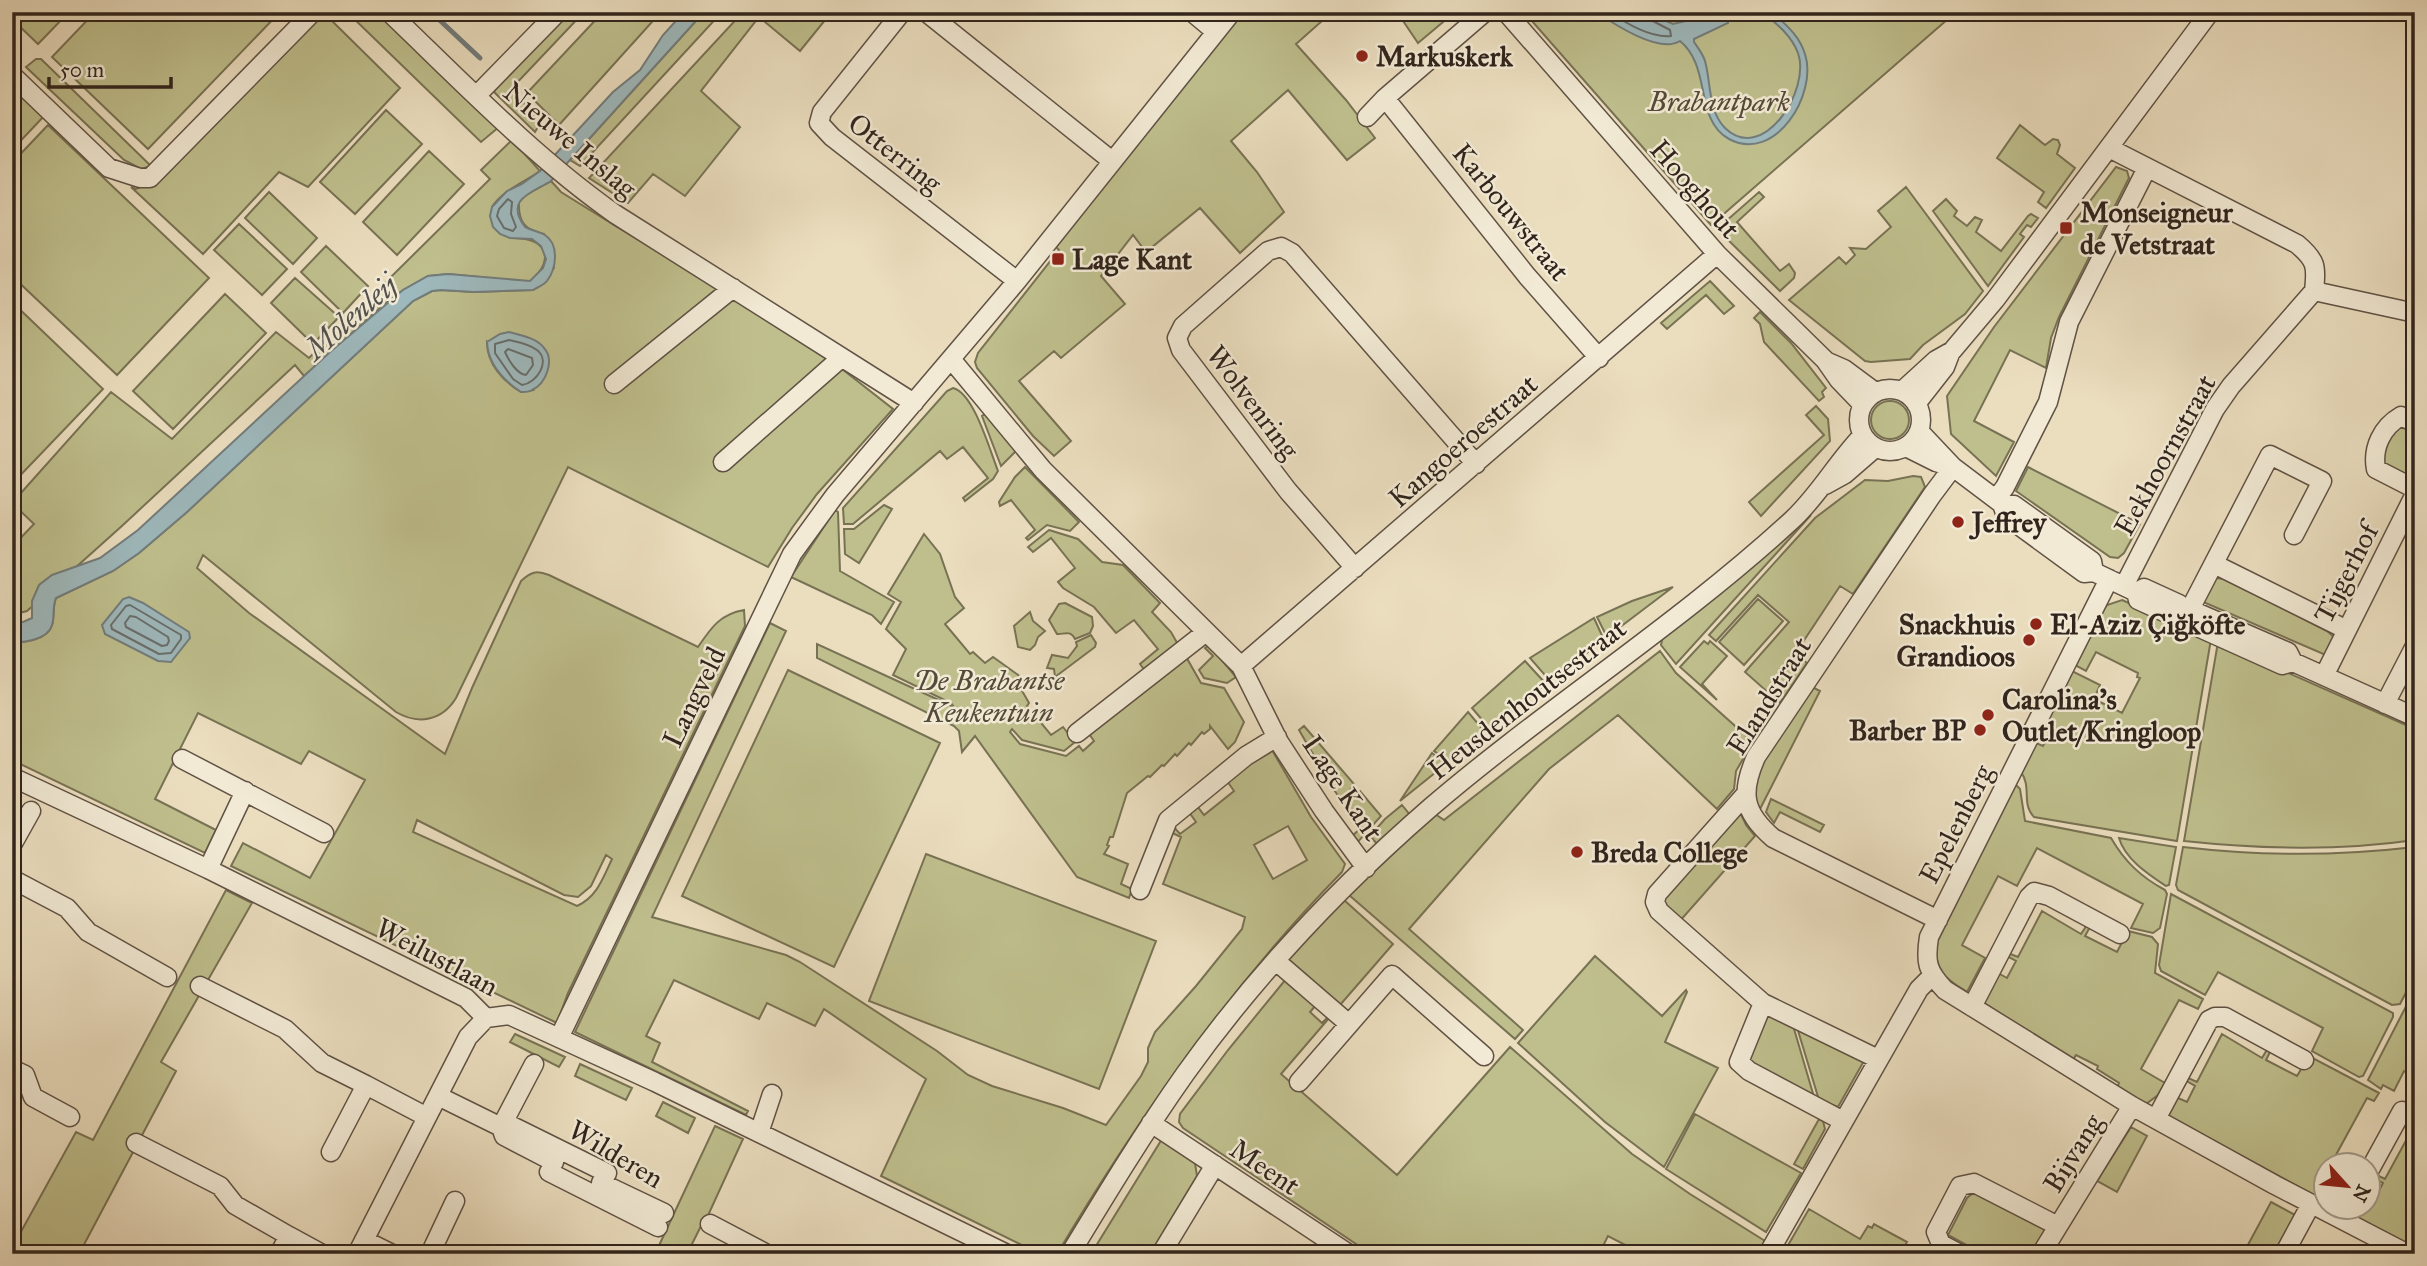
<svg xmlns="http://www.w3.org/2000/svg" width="2427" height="1266" viewBox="0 0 2427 1266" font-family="'IM FELL Great Primer',serif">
	<rect width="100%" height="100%" fill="#ebdebf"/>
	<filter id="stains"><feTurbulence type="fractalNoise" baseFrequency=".00286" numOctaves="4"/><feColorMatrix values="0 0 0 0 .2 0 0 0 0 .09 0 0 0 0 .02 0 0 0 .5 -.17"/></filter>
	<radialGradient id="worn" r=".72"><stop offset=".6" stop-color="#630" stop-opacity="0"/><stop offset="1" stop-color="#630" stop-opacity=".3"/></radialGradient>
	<path fill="#bfbf8d" stroke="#787254" stroke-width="2" fill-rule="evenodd" d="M12 12H69L38 44 12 19Z
		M95 12H280L148 149 52 57Z
		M320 12H323L400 88 308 187 279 172 203 254 131 187 136 189 156 181Z
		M347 12H381L499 127 481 142Z
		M568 12H584L511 89 541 122 535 132 494 92 497 86Z
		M603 12H661L559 125 527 93Z
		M704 12H722L580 166 570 160Z
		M743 12H828L830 14 800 51 759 17 701 91 740 127 685 196 653 174 628 203 589 178Z
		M1243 12H1332L1296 44 1346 100 1375 138 1347 160 1288 90 1231 141 1257 172 1284 212 1240 253 1200 208 1146 252 1133 235 1101 276 1125 304 1061 358 1054 351 1019 381 1071 441 1054 456 1033 436 977 368 975 362 978 353 1059 250 1056 247Z
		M1397 12H1455L1418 43Z
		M1524 12H1956L1711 225Z
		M36 59H41L151 166 141 169 124 160 26 67Z
		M12 84 45 115 12 150Z
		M386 110 422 144 355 214 320 182Z
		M48 125 209 278 117 375 12 276V163Z
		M2020 125 2045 145 2053 139 2058 140 2060 145 2057 154 2075 168 2046 208 2038 202 2044 192 1997 158Z
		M512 140 540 171C523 183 503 190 492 207L510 238C545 237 557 257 530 282L448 274 428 276 403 290 381 307 304 376 295 365 123 525 27 611 12 615V547L34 524 12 503 111 392 172 439 276 332 309 358 490 179 481 170Z
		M429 151 464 184 397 255 363 222Z
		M2116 167 2127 171 2129 178 2059 317 2051 338 2046 368 2010 350 1974 421 2014 442 1996 476 1951 434 1947 396 1994 327Z
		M551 181 561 192 614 225 719 287 610 379 730 296 827 359 725 470 842 369 893 409 817 494 792 528 768 567 568 467 456 698C442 721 418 725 396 712L203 555 197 568 249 613 445 754 472 688 521 581C531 572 536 570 549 575L698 647C711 628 720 614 744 610L745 626 568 993 557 1023 231 866 243 843 310 878 365 780 309 751 301 764 198 713 155 799 216 830 205 853 12 760V643C24 642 48 640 52 625 55 616 52 607 56 598L113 571 139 553 187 512 413 301 432 291 441 290 474 292 533 290 554 268 544 234C525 230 518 222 519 202L525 195ZM487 342 533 390 521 392C503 381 487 364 487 342ZM417 820 564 895 578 897 591 886 606 855 612 859C603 878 597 897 577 906L413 832Z
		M1906 187 1983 291 1965 314 1923 345 1910 359 1871 362 1865 361 1789 300 1839 257 1846 264 1855 255 1850 248 1866 249 1891 227 1878 211Z
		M269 192 317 238 293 264 245 218Z
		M1759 192 1764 197 1737 222 1780 271 1789 264 1795 273 1794 278 1780 291 1717 229Z
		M1946 199 1957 211 1954 216 1967 226 1975 217 1982 220 1976 232 2001 251 2028 216 2031 214 2038 218 2031 227 2027 225 2020 234 2024 237 1988 286 1933 211Z
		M239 224 287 269 262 295 214 250Z
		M326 246 368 286 343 313 301 272Z
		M295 278 339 317 313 344 271 303Z
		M1710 281 1734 306 1724 314 1706 295 1667 329 1661 323Z
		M225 294 266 333 173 429 133 391Z
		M12 302 103 389 12 484Z
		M1760 312 1791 343 1826 388 1822 392 1824 397 1819 401 1764 342 1760 324 1754 318Z
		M953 388C974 393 990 451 998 471L993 479 965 501 963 498 988 478 963 447 947 459 940 451 853 524H844L843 508 947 391Z
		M1871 420a19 19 0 1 1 38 0a19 19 0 1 1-38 0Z
		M1816 406 1828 419 1830 441 1761 516 1749 502 1824 435 1806 415Z
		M985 414 1017 450 1001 466 982 416Z
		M2401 425 2415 430V482L2382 464C2380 448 2388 433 2401 425Z
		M1025 467 1079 522 1070 531 1047 525 1028 540 1026 538 1035 530 1011 500 1000 506 999 502 1015 477Z
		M2028 467 2140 524 2124 553 2118 558 2110 557 2016 491Z
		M1913 476 1921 477 1925 487 1853 594 1840 586 1795 654 1807 663 1780 703 1745 672 1789 622 1758 595 1716 641 1709 635 1815 518 1865 480 1888 481Z
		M884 505 892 509 859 563 845 554 844 529H854Z
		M835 510 838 512 840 571 894 602 881 624 872 615 791 577Z
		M1811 515 1676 664 1661 645 1663 635Z
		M1049 530 1078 539 1102 562 1123 565 1160 603 1152 612 1171 632 1180 648 1146 672 1140 664 1158 649 1134 620 1116 633 1094 607 1063 588 1058 582 1075 568 1051 538 1033 552 1028 547Z
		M924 534 940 554 955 597 964 608 945 624 970 654 973 652 985 663 993 657 1028 682 1021 689 1029 703 1027 706 1051 735 1063 727 1075 742 1064 751 1022 740 1012 729 1010 732 1020 744 1066 756 1079 746 1083 751 1094 741 1087 731 1185 655 1201 683 1224 688 1244 722 1235 742 1228 749 1210 726V729L1204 734 1202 732 1191 745 1189 743 1177 756 1175 754 1164 766 1162 765 1150 777 1148 776 1127 793 1113 837H1110L1107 845 1109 846 1104 854 1128 864 1121 884 1132 889 1129 898 1077 877 975 736 962 752 959 731 954 726 817 658V644L954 707 951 703 893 675 906 649 886 629 901 602 888 594Z
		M2216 578 2225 579 2327 631 2334 637V645L2328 656 2201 601 2210 584Z
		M1673 587 1607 637 1597 617 1632 601Z
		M1758 599 1783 621 1744 665 1719 642Z
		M2122 600 2211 639 2177 841 2034 817C2021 804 2032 787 2021 772L2036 743 2043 746 2050 733 2043 729 2072 671 2100 685 2094 699 2122 713 2140 678 2137 677 2138 673 2096 652 2086 671 2075 665 2102 611 2107 605Z
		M1065 603 1092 617 1093 626 1090 633 1075 639C1070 629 1063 635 1057 634L1049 620 1059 604Z
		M1030 612 1033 621 1045 631 1038 637 1035 645 1030 650 1018 647 1014 626Z
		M1594 618 1604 640 1550 681 1530 658Z
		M770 623 786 631 652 917 786 955 800 962 937 1051 968 1075 992 1086 1063 1108 1106 1125 1141 1076 1148 1062V1048L1155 1032 1196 986 1242 929 1245 917 1163 884 1181 837 1170 832 1172 825 1180 834 1196 822 1189 812 1197 806 1204 815 1234 791 1227 781 1250 762 1272 750 1311 817 1345 864 1342 872C1230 986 1139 1117 1057 1254H1040L881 1176 926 1079 824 1009 815 1026 767 1003 759 1019 674 980 646 1036 660 1043 652 1062 748 1111 746 1115 575 1032ZM1288 826 1307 860 1273 879 1254 845Z
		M1091 635 1096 643 1095 647 1055 677 1054 669 1047 668 1052 655 1068 658 1077 646 1076 642Z
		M1704 641 1708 644 1710 641 1727 656 1702 684 1717 700 1680 667Z
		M2218 642 2415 729V840C2340 851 2259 849 2184 841Z
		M1209 645 1236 677 1227 683 1204 678 1199 670 1213 656 1205 648Z
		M1660 651 1676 673 1753 742 1736 771 1734 789 1717 809 1618 715 1549 769 1409 929 1523 1030 1515 1039 1349 895 1435 814 1444 820Z
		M1525 661 1546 684 1490 729 1472 708Z
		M788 670 940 743 834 967 682 896Z
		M1812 687 1820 691 1758 813 1753 799 1756 773Z
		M1468 712 1485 732 1449 761 1434 751Z
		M1304 726 1354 784 1350 790 1354 795 1360 791 1381 816 1356 844 1351 837 1361 828 1332 787 1299 730Z
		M1432 753 1446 764 1400 801Z
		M2015 784 2020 789 2025 821 2111 838C2125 862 2141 877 2165 890L2167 894 2160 928 2153 933 2131 928 2143 904 2037 848 2017 886 1998 876 1962 945 1985 958 1967 992C1945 978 1937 974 1935 946Z
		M1771 799 1824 825 1820 832 1780 812 1774 823 1766 812Z
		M1402 805 1410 815 1378 845 1370 836 1385 819Z
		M1739 810 1746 825 1755 836 1679 922 1663 905V899Z
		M2119 838 2176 847 2169 885 2166 886C2148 874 2125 859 2119 838Z
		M2183 847C2259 856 2338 856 2415 847V975L2400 1004 2392 1005 2178 890 2176 885Z
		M926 854 1156 941 1099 1089 869 1001Z
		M226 890 252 903 161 1062 176 1071 79 1254H12V1248L76 1132 93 1140Z
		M2171 894 2393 1013V1017L2363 1076 2359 1077 2312 1051 2323 1028 2218 972 2205 995 2161 971 2159 965Z
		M1344 900 1393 944 1340 1005 1288 959Z
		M2042 911 2081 934 2087 925 2090 927 2085 936 2117 952 2128 931 2152 937 2158 944 2155 973 2203 999 2198 1009 2179 1000 2141 1069 2165 1083 2158 1095 2146 1104 2117 1088 2119 1083 2097 1069 2098 1066 2076 1055 2073 1060 1981 1001 1998 973 2007 978 2016 961 2007 956 2008 953 2018 957Z
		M1595 956 1662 1016 1686 990 1687 992 1665 1042 1718 1068 1664 1167 1605 1122 1518 1043Z
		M1286 979 1316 1005 1310 1012 1322 1023 1329 1016 1330 1017 1281 1074 1397 1175 1510 1047 1632 1154 1690 1194 1765 1241 1757 1254H1643L1608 1236 1599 1254H1371L1183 1128 1179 1122 1180 1114 1228 1050Z
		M2415 989V1077L2404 1071 2394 1091 2383 1085 2381 1089 2368 1080Z
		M1771 1015 1792 1022 1814 1097 1752 1064 1749 1059 1765 1018Z
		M1796 1024 1865 1059 1838 1107 1819 1100Z
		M515 1034 565 1057 559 1067 510 1042Z
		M2222 1034 2262 1058 2268 1048 2271 1050 2266 1060 2297 1076 2309 1056 2379 1093 2374 1101 2367 1098 2331 1164H2326L2325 1201 2168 1116 2176 1097 2187 1102 2195 1086 2185 1080 2186 1077 2197 1082Z
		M580 1064 632 1088 626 1100 575 1076Z
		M663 1102 695 1118 688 1133 656 1116Z
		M1695 1114 1801 1173 1766 1232 1666 1169Z
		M1819 1119 1823 1121 1825 1129 1803 1169 1794 1164Z
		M715 1126 743 1139 705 1222H703L687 1254H655Z
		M2131 1127 2147 1136 2117 1192 2097 1181Z
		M2409 1135 2415 1139V1248L2357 1217 2358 1207 2368 1206V1189L2378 1193 2383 1183 2373 1178 2375 1174 2385 1179Z
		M1162 1139 1195 1163 1197 1176 1150 1254H1091Z
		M1973 1193 1982 1194 2039 1224 2044 1230V1238L2034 1254H1983L1948 1235 1967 1198Z
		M2271 1202 2297 1216 2277 1254H2243Z
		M1809 1209 1860 1239 1868 1226 1872 1228 1874 1224 1907 1242 1900 1254H1796L1787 1247Z"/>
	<path fill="#9eb9bd" stroke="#727d7d" stroke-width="2" d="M684 12H704L551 181C532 193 504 199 525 227 531 230 540 232 545 235 560 245 556 269 547 281 544 285 538 287 533 290L474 292 441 290 432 291 413 301 187 512 139 553 113 571 56 598C52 607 55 616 52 625 48 640 24 642 12 643V623L23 622 32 618V601L39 585 52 575 100 558 138 530 330 352 403 290 428 276 448 274 530 281 543 268 546 259 541 246 532 239 510 238 500 234 493 227 490 216 492 207 507 191 522 184 540 171 613 92 640 70 663 35Z
		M1596 12H1645L1673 24 1690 20 1708 12H1727L1728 23 1694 39V42C1698 48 1703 54 1705 61 1711 82 1708 111 1725 128 1763 165 1811 90 1798 53 1791 35 1777 24 1762 12H1772C1786 25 1799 35 1805 54 1818 94 1775 164 1729 139 1694 120 1712 67 1680 41 1659 54 1614 24 1596 12Z
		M509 332C520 335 537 338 544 348 555 360 546 384 532 390 529 392 525 392 521 392 503 380 488 364 487 342L500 334Z
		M129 597 143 603 189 632 190 638 171 662 158 661 105 634 102 625 123 599Z"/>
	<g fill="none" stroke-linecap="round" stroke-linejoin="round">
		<path stroke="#686e6c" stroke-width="2" d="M1609 12C1626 23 1650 38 1671 36L1670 30 1651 20 1649 12
			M508 199 512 202 511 214 516 227 513 231 504 228 497 216 499 209Z
			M509 340C518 342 529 344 537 350 551 361 537 383 522 385L513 379 495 353V344Z
			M508 349 532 358 533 365 526 375C517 374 509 361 505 352Z
			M130 605 181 635V639L171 653 159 654 112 629 111 625 126 606Z
			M130 616 136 617 168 637 169 641 167 645 162 646 126 627 125 623Z"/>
		<path stroke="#727d7d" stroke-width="5" d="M431 12 480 58"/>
		<g stroke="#605245" stroke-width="21">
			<path id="street" d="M389 12C462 82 533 156 615 214L914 403
				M902 12 822 112 819 123 832 137 1017 281
				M926 12 1112 161
				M1192 12 1216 32
				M1485 12 1385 98 1527 276 1599 358
				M1506 12 1717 254 1825 360 1839 380 1863 405
				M12 75 109 168 140 178H150L313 12
				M476 96 558 12
				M1367 117 1385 98
				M2109 148 2297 244C2316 260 2317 266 2314 291
				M951 359 1043 470 1241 666 1279 742 1324 811 1366 868
				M1828 362 1844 369 1875 392
				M614 384 733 288
				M1859 420a31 31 0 1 1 62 0a31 31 0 1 1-62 0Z
				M1902 391 1936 360 1952 351 1995 300 2210 12
				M1916 404 1945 367 1950 354
				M2415 423 2401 416C2382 427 2372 448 2376 469L2415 489
				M1919 431 1953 467 2002 504 2006 516 2084 573 2094 572 2136 592 2144 588 2179 604 2181 612
				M1906 447 1936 462 1953 467
				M723 462 841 358
				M1825 485 1845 474 1875 448
				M1996 499 2005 487 2048 402 2069 322 2147 168
				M2002 504 2014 505 2092 561 2094 572
				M2214 564 2347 630
				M1355 568 1288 491 1181 350 1177 338 1183 326 1268 251 1281 247 1292 253 1476 464
				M2109 579 1929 937C1925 962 1927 971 1945 990L2132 1106 2275 1185 2408 1254
				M2124 586 2215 409 2231 386 2314 291 2415 313
				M2136 592 2138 600 2173 616 2181 612 2190 616 2198 613 2288 652 2293 662 2415 717
				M2187 615 2270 455 2322 481 2294 535
				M2190 616 2193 625 2282 665 2293 662
				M1241 666 1717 254
				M2324 676 2415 494
				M2385 704 2415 646
				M1077 733 1206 632
				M182 759 324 833
				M12 777 208 869 466 998 486 1018
				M1745 795 1657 894 1655 902 1659 911 1763 1003
				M12 845 31 811
				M208 869 245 791
				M12 879 67 908 88 932 167 977
				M1140 890 1168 820 1246 756 1277 737
				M1938 920 1773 838C1743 812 1740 793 1756 757L1932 495 1953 467
				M1276 961 1349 1024
				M200 986 285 1029 322 1063 366 1085
				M1972 1007 2029 897 2034 892 2049 896 2120 934
				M486 1018 509 1015 655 1082 1007 1254
				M559 1038 792 554 835 495 1017 281 1232 12
				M12 1069 25 1075 33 1097 70 1117
				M1299 1082 1392 975 1484 1056
				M438 1096 501 1127 534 1064
				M2156 1119 2209 1020 2215 1017H2225L2304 1060
				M1843 1121 1749 1071 1739 1062 1763 1003 1878 1059
				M1151 1123 1349 1254
				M759 1133 772 1094
				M136 1143 220 1186 235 1205 289 1236
				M331 1152 366 1085 427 1117
				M554 1162 504 1136 501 1127 510 1125 607 1173 601 1183 664 1213
				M549 1172 658 1227
				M2368 1173 2402 1111 2415 1118
				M710 1224 767 1254
				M364 1240 392 1254
				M279 1254 289 1236 322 1254
				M357 1254 468 1037 486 1018
				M430 1254 455 1201
				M1070 1254C1107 1193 1144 1132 1185 1074 1255 976 1340 886 1431 807 1548 707 1679 624 1792 520 1819 495 1837 462 1862 436
				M1161 1254 1215 1165
				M1768 1254 1919 989 1932 976
				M1960 1254 1941 1244 1936 1232 1960 1186 1974 1183 2058 1226
				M2041 1254 2132 1106
				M2284 1254 2311 1204"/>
		</g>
		<use href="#street" stroke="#f2ead5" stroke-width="18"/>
	</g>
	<g fill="#8f2418" stroke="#f2ead5" stroke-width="2.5">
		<circle cx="1362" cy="56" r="7"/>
		<rect x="2059" y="221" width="14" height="14" rx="3.5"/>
		<rect x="1051" y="252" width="14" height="14" rx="3.5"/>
		<circle cx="1958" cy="522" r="7"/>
		<circle cx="2036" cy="624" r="7"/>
		<circle cx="2029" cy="640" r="7"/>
		<circle cx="1988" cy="715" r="7"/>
		<circle cx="1980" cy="730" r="7"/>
		<circle cx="1577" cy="852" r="7"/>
	</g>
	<g text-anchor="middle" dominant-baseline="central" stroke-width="5" stroke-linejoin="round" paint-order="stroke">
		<g font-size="28" font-weight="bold" fill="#31241c" stroke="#f2ead5" text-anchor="start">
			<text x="1376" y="56">Markuskerk</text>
			<text x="2080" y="212">Monseigneur<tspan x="2080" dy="32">de Vetstraat</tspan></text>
			<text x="1072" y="259">Lage Kant</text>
			<text x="1972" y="522">Jeffrey</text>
			<text x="2015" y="624" text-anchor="end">Snackhuis<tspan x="2015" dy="32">Grandioos</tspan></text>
			<text x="2050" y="624">El-Aziz Çiğköfte</text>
			<text x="2002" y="699">Carolina's<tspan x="2002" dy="32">Outlet/Kringloop</tspan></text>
			<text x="1966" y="730" text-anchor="end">Barber BP</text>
			<text x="1591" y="852">Breda College</text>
		</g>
		<g font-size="28" font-style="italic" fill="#544b38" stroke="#f2ead5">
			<text x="1719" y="101">Brabantpark</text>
			<text x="989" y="680">De Brabantse<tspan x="989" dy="32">Keukentuin</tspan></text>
		</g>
		<g font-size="28" fill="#31241c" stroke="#f2ead5">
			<text transform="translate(570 140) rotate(40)">Nieuwe Inslag</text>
			<text transform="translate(895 153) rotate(38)">Otterring</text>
			<text transform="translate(1695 189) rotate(49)">Hooghout</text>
			<text transform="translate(1511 212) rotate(51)">Karbouwstraat</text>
			<text transform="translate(1253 402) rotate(53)">Wolvenring</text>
			<text transform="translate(1463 441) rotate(-41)">Kangoeroestraat</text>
			<text transform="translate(2165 455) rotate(-61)">Eekhoornstraat</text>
			<text transform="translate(2346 573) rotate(-63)">Tijgerhof</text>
			<text transform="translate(1769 696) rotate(-58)">Elandstraat</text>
			<text transform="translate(694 697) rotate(-64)">Langveld</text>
			<text transform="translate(1527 699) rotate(-38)">Heusdenhoutsestraat</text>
			<text transform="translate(1343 788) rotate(56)">Lage Kant</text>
			<text transform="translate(1956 824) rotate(-63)">Epelenberg</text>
			<text transform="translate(437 957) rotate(28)">Weilustlaan</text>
			<text transform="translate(2073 1153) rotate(-58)">Bijvang</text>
			<text transform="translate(616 1154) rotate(31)">Wilderen</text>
			<text transform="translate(1265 1167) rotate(34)">Meent</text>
		</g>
		<g font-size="30" font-style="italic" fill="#52514c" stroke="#f2ead5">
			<text transform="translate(351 317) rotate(-41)">Molenleij</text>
		</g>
	</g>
	<rect width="2427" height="1266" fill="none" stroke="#ebdebf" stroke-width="42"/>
	<rect x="14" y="14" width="2399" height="1238" fill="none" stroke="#31241c" stroke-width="3.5"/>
	<rect x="21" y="21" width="2385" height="1224" fill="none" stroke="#31241c" stroke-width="2"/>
	<g transform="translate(2347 1186) rotate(117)"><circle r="33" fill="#f2ead5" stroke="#a59b8b" stroke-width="2"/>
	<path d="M0-5L12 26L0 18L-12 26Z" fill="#8f2418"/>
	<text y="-10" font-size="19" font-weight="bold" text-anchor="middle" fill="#31241c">N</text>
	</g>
	<path d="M49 77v10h122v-10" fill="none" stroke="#31241c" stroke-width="3.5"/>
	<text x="60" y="77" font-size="21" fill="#31241c" stroke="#f2ead5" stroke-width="5" paint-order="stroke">50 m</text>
	<rect width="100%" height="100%" filter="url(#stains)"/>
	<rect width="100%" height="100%" fill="url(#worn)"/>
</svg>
